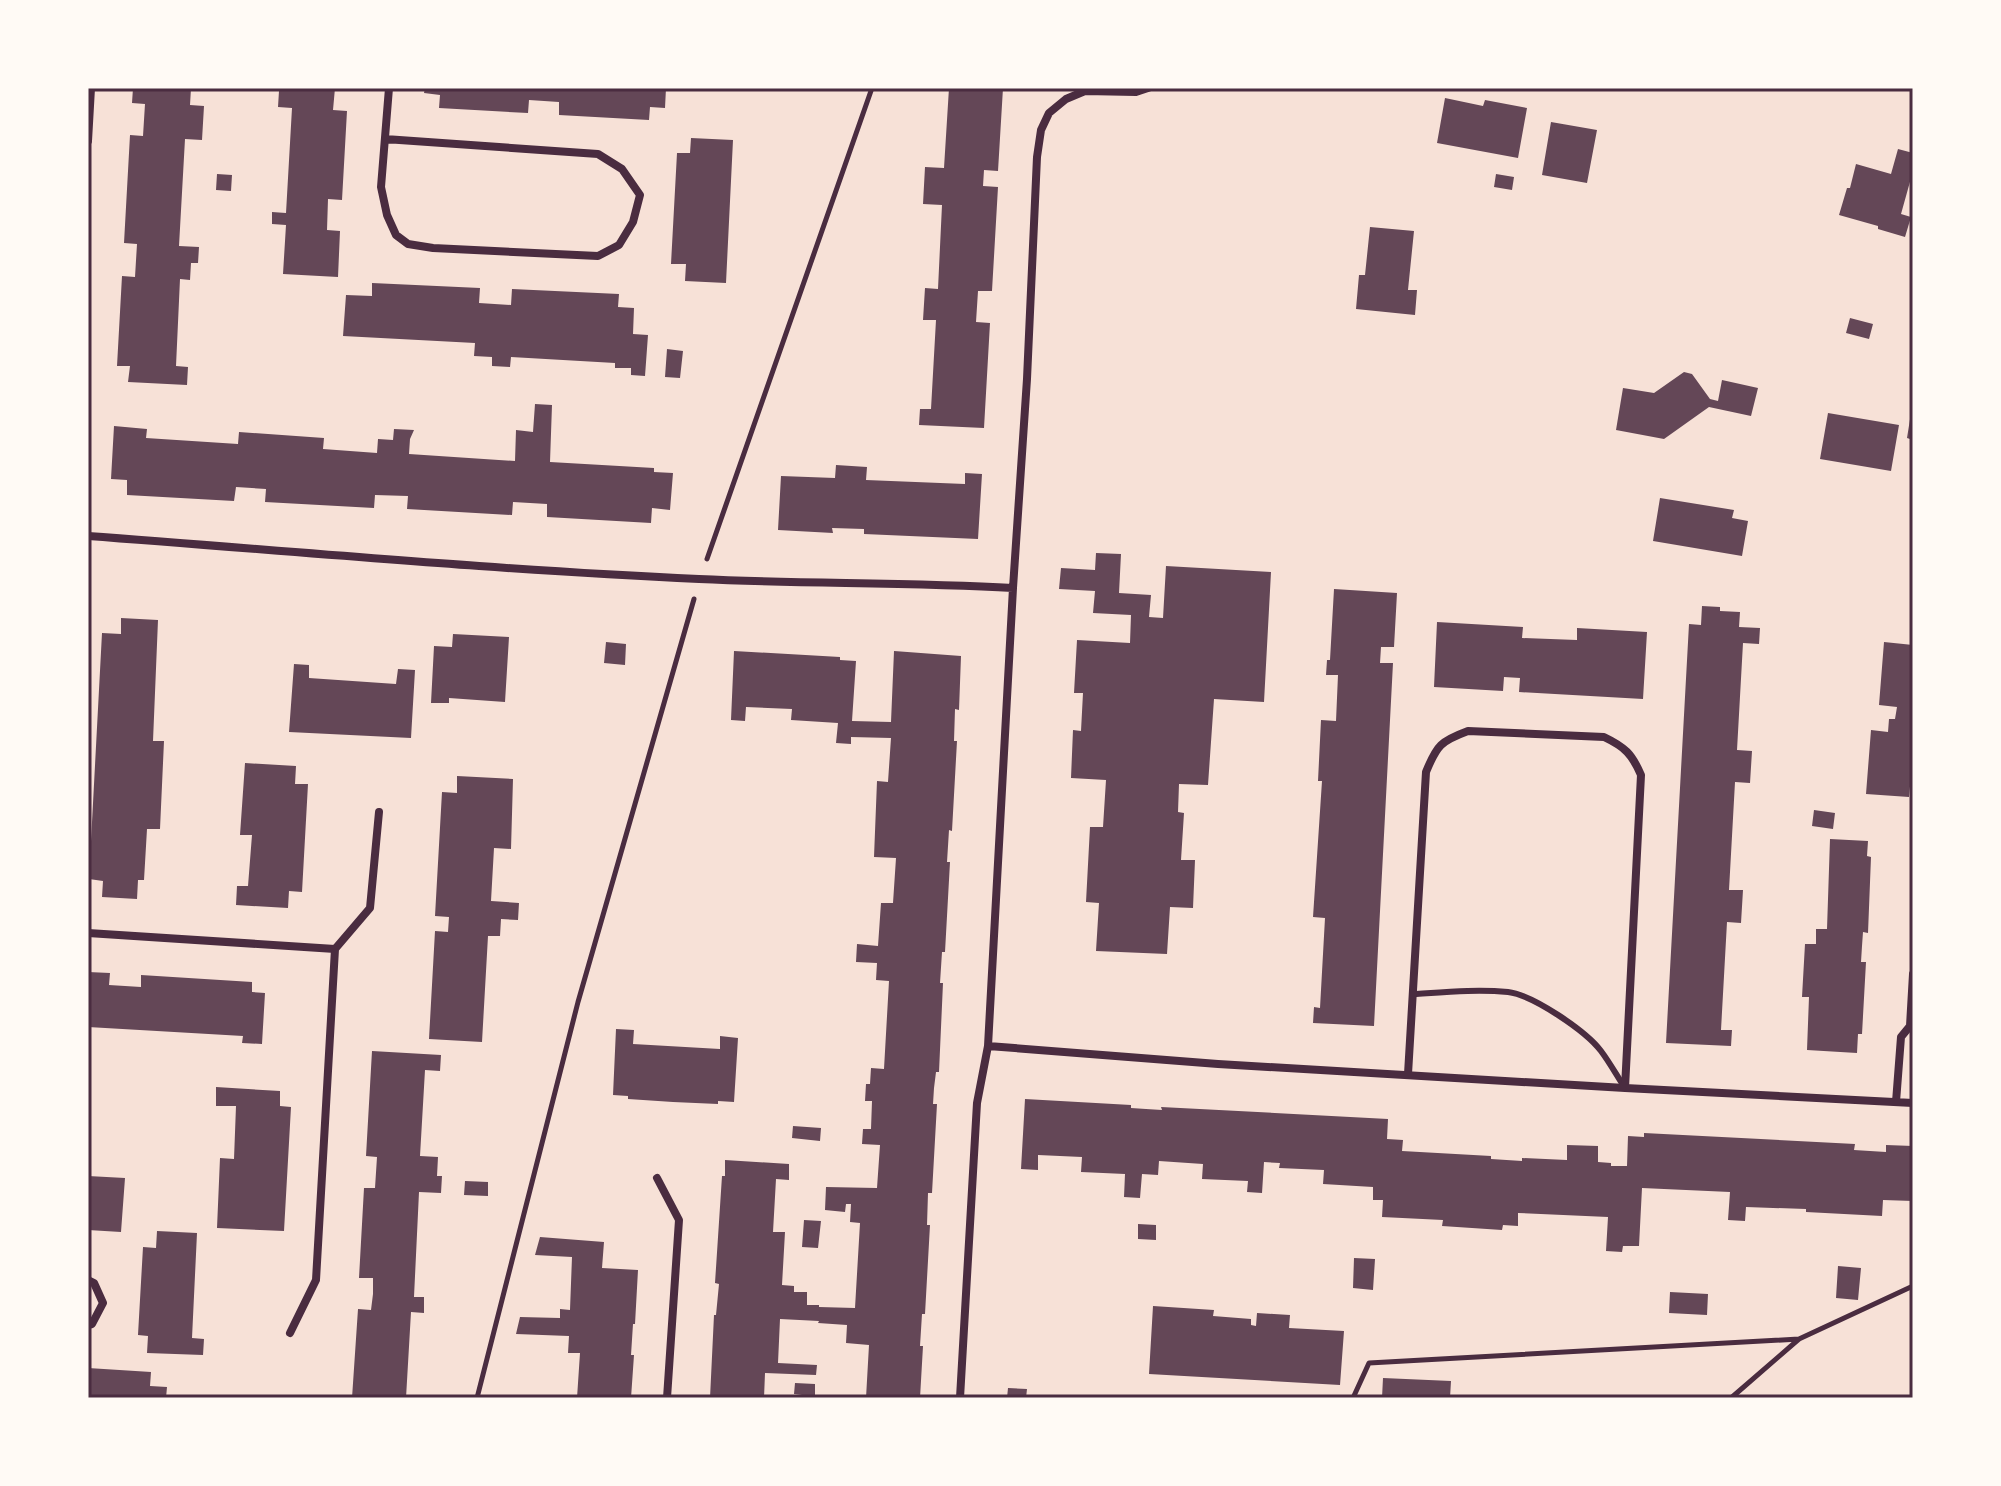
<svg xmlns="http://www.w3.org/2000/svg" width="2001" height="1486" viewBox="0 0 2001 1486" font-family="Lato,sans-serif">
	<rect width="100%" height="100%" fill="#f7e1d7"/>
	<path fill="#644757" d="M133 88H191L190 105 204 106 202 140 185 139 179 246 199 247 198 263H191L190 280 180 279 176 366 188 367 187 385 128 382 130 366H117L122 276 135 277 137 244 124 243 130 135 143 136 145 104 132 103Z
		M270 88H335L333 110 347 111 342 200 328 199 327 230 340 231 338 277 283 274 286 225 272 224V212L286 213 292 108 278 107 279 91 270 90Z
		M425 88H666L665 108 650 107 649 120 559 115V102L529 100 528 113 439 108 440 95 424 93Z
		M949 88H1003L998 171 984 170 983 186 998 187 992 291H978L976 322 990 323 984 428 919 425 920 409H931L936 320H923L925 288 938 289 942 205 923 204 925 167 944 168Z
		M1445 98 1483 106 1485 100 1527 108 1518 158 1437 143Z
		M1551 122 1597 130 1587 183 1542 175Z
		M691 138 733 140 726 283 685 281 686 264H671L677 153H690Z
		M1898 149 1913 153V171L1901 214 1911 217 1905 237 1878 229V226L1839 215 1847 188H1850L1856 164 1891 174Z
		M217 174 232 175 231 191 216 190Z
		M1496 174 1514 177 1512 190 1494 187Z
		M1370 227 1414 231 1408 290H1417L1415 315 1356 309 1359 275H1365Z
		M372 283 480 288 479 303 511 305 512 289 619 294 618 307 634 308 633 334 648 335 645 376 631 375V368H615V363L511 357 510 367 492 366V357L474 356 475 343 343 336 346 295 372 296Z
		M1850 318 1873 324 1869 339 1846 333Z
		M667 349 683 351 680 378 665 377Z
		M1684 372 1692 374 1710 399 1718 401 1722 380 1758 388 1751 416 1709 407 1664 439 1616 430 1623 388 1654 393Z
		M535 404 552 405 550 462 654 468V472L673 473 670 510 652 508 651 523 547 517V504L513 502 512 515 407 509 408 496 375 495 374 508 265 502 266 489 236 487 234 501 127 495V480L111 479 114 426 147 429 146 438 238 444 239 432 324 438 323 449 377 453 378 439 393 440 394 429 414 430 410 439 409 454 515 461 516 430 533 432Z
		M1828 413 1899 425 1891 471 1820 459Z
		M1911 413H1913V440L1907 438Z
		M836 465 867 467 866 480 965 484V473L982 474 978 539 864 534V529L832 528 833 533 778 530 781 476 835 478Z
		M1660 498 1734 510 1732 518 1748 521 1742 556 1653 541Z
		M1096 553 1121 554 1119 593 1151 595 1149 617 1163 618 1166 566 1271 572 1264 702 1214 699 1208 785 1179 784 1178 812 1184 813 1181 860H1195L1193 908 1170 907 1167 954 1096 951 1099 903 1086 902 1090 827H1103L1106 780 1071 778 1073 730 1081 731 1083 693H1074L1077 640 1130 643 1131 615 1093 613 1095 591 1059 589 1061 568 1095 570Z
		M1334 589 1397 593 1394 647H1381L1380 663H1393L1374 1026 1313 1023 1314 1007 1320 1008 1325 918 1313 917 1322 781H1318L1321 720 1336 721 1338 675H1326L1327 660H1330Z
		M1702 606 1720 607V611L1740 612 1739 627 1760 628 1759 644 1743 643 1737 750 1752 751 1750 783 1735 782 1729 890H1743L1741 923 1727 922 1721 1030H1732L1731 1046 1666 1043 1689 624 1701 625Z
		M121 618 158 620 153 741H164L160 829H147L144 880H138L137 899 102 897 103 881 89 879 102 633 121 634Z
		M1437 622 1523 627 1522 638 1577 640V628L1647 632 1643 699 1519 692 1520 678 1504 677 1503 691 1434 687Z
		M453 634 509 637 505 702 449 698V703H431L434 646 452 647Z
		M606 642 626 644 625 665 604 663Z
		M1884 642 1913 645V755L1909 797 1866 794 1871 730 1888 732 1889 719H1895L1897 707 1879 705Z
		M734 651 840 657V660L856 661 852 721 891 722 894 651 961 656 959 710 955 709 954 741H957L952 831 949 830 947 862H950L945 952H942L940 983H943L939 1072H936L934 1088 933 1104H937L932 1193H928L927 1225H930L925 1314H922L920 1346H923L920 1398H866L869 1345 846 1343 847 1325 818 1323 819 1321 780 1319 778 1363 817 1365 816 1375 765 1373 764 1398H710L714 1315H716L719 1284 715 1283 722 1176H725V1160L789 1164V1180L776 1179 773 1232H785L782 1285 794 1286V1292H807V1305H819V1307L855 1308 860 1223 850 1222 851 1204H846L845 1212 825 1210 826 1187 877 1188 880 1145 862 1144 863 1129H871L872 1101H865L866 1084H870L871 1068 884 1069 889 981 876 980 877 963 856 962 857 944 878 946 881 903H893L896 858 874 857 877 781 888 782 891 738 851 737V744L836 743 838 723 791 720 792 709 746 707 745 721 731 720Z
		M294 664 309 665V678L396 684 398 669 415 670 411 738 289 732Z
		M245 763 296 766 295 784H308L302 892 289 891 288 908 236 905 237 886H248L252 835H240Z
		M457 776 513 779 511 849 494 848 491 901 519 903 518 920 501 919 500 936H488L482 1042 429 1039 435 931 448 932 449 917 435 916 442 792 457 793Z
		M1814 810 1835 813 1833 829 1812 826Z
		M1830 839 1868 841 1867 856 1871 857 1868 933 1863 932 1862 946 1861 962H1866L1862 1034H1858L1857 1053 1807 1050 1809 997H1802L1805 944H1816V929H1827Z
		M88 972 110 973 109 985 141 987V975L252 982V992L265 993 262 1044 242 1043 243 1036 88 1027Z
		M616 1029 634 1030 633 1044 720 1049V1036L738 1038 734 1102 718 1101V1104L673 1102 628 1099V1096L613 1095Z
		M372 1051 441 1055 440 1071 425 1070 420 1156 438 1157 437 1176H442L441 1193 419 1192 414 1297H424V1313L411 1312 406 1398H352L358 1309 371 1310 373 1294V1278H359L364 1188H375L377 1157 366 1156Z
		M216 1087 280 1091V1106L291 1107 284 1231 217 1228 220 1158 234 1159 236 1106H216Z
		M1025 1099 1131 1105V1108L1146 1109 1162 1110 1161 1107 1388 1119 1387 1139 1403 1140 1402 1151 1491 1156V1159L1522 1161V1158L1567 1160V1145L1598 1146V1162L1611 1163V1166H1627L1628 1136 1644 1137V1133L1855 1144 1854 1150 1886 1152V1145L1913 1146V1201L1883 1200 1882 1216 1806 1212V1209L1746 1207 1745 1221 1728 1220 1730 1192 1642 1188 1639 1246H1623L1622 1252 1606 1251 1608 1217 1518 1213V1226L1503 1225 1502 1230 1442 1226 1443 1220 1382 1217 1383 1200H1373V1187L1323 1184 1324 1170 1279 1168 1280 1163 1264 1162 1262 1193 1247 1192 1248 1181 1202 1179 1203 1164 1159 1161 1158 1175 1142 1174 1140 1198 1124 1197 1125 1174 1081 1172 1082 1157 1038 1155V1170L1021 1169Z
		M793 1126 821 1128 820 1141 792 1138Z
		M88 1176 125 1178 121 1232 88 1230Z
		M465 1181 488 1182V1196L464 1195Z
		M804 1220 821 1221 818 1248 802 1247Z
		M1138 1224 1156 1225V1240L1138 1239Z
		M157 1231 197 1233 192 1338 204 1339 203 1355 147 1353 148 1336 138 1335 143 1247 156 1248Z
		M540 1237 604 1242 602 1268 638 1270 635 1324H633L631 1355H634L631 1398H577L580 1353H568L569 1336 516 1334 520 1317 560 1318V1309L570 1310 572 1257 535 1255Z
		M1354 1258 1375 1259 1373 1290 1353 1288Z
		M1838 1266 1861 1268 1858 1300 1836 1298Z
		M1670 1292 1708 1294 1707 1315 1669 1313Z
		M1153 1306 1214 1310 1213 1316 1251 1319V1325L1256 1326 1257 1313 1290 1315 1289 1328 1344 1331 1340 1385 1149 1374Z
		M88 1368 151 1372 150 1386 167 1387 166 1398H88Z
		M1383 1378 1451 1381 1450 1398H1382Z
		M795 1383 815 1384V1398H802V1395L794 1394Z
		M1008 1388 1027 1389 1026 1398H1007Z"/>
	<g fill="none" stroke-linecap="round" stroke-linejoin="round">
		<path stroke="#4a2c40" stroke-width="5" d="M707 559 872 88
			M477 1398 578 1002 694 599
			M1353 1398 1369 1363 1799 1339
			M1731 1398 1799 1339 1913 1286"/>
		<path stroke="#4a2c40" stroke-width="6" d="M1414 994C1445 992 1477 989 1508 992 1533 995 1586 1031 1601 1051 1610 1063 1617 1076 1625 1088"/>
		<path stroke="#4a2c40" stroke-width="8" d="M385 139 598 154 622 169 640 195 633 222 619 245 598 256 433 248 408 244 396 235 387 215 381 187 389 88
			M88 141 91 88
			M88 536C291 551 495 570 699 579 804 584 909 582 1013 588L988 1046 1218 1064 1625 1088 1913 1103
			M1013 588 1027 379 1037 157 1041 130 1049 113 1066 99 1085 91 1136 92 1148 88
			M88 933 335 949 370 908 379 812
			M1910 1026 1913 974
			M1408 1074 1426 772C1437 745 1441 741 1468 731L1604 737C1625 747 1632 754 1641 775L1625 1088
			M1896 1102 1901 1037 1910 1026 1913 1025
			M657 1178 679 1220 667 1398
			M88 1280 94 1283 103 1303 92 1324 88 1325
			M290 1333 316 1280 335 949
			M960 1398 977 1103 988 1046"/>
	</g>
	<rect width="2001" height="1486" fill="none" stroke="#fffaf5" stroke-width="180"/>
	<rect x="90" y="90" width="1821" height="1306" fill="none" stroke="#4a2c40" stroke-width="3"/>
</svg>
